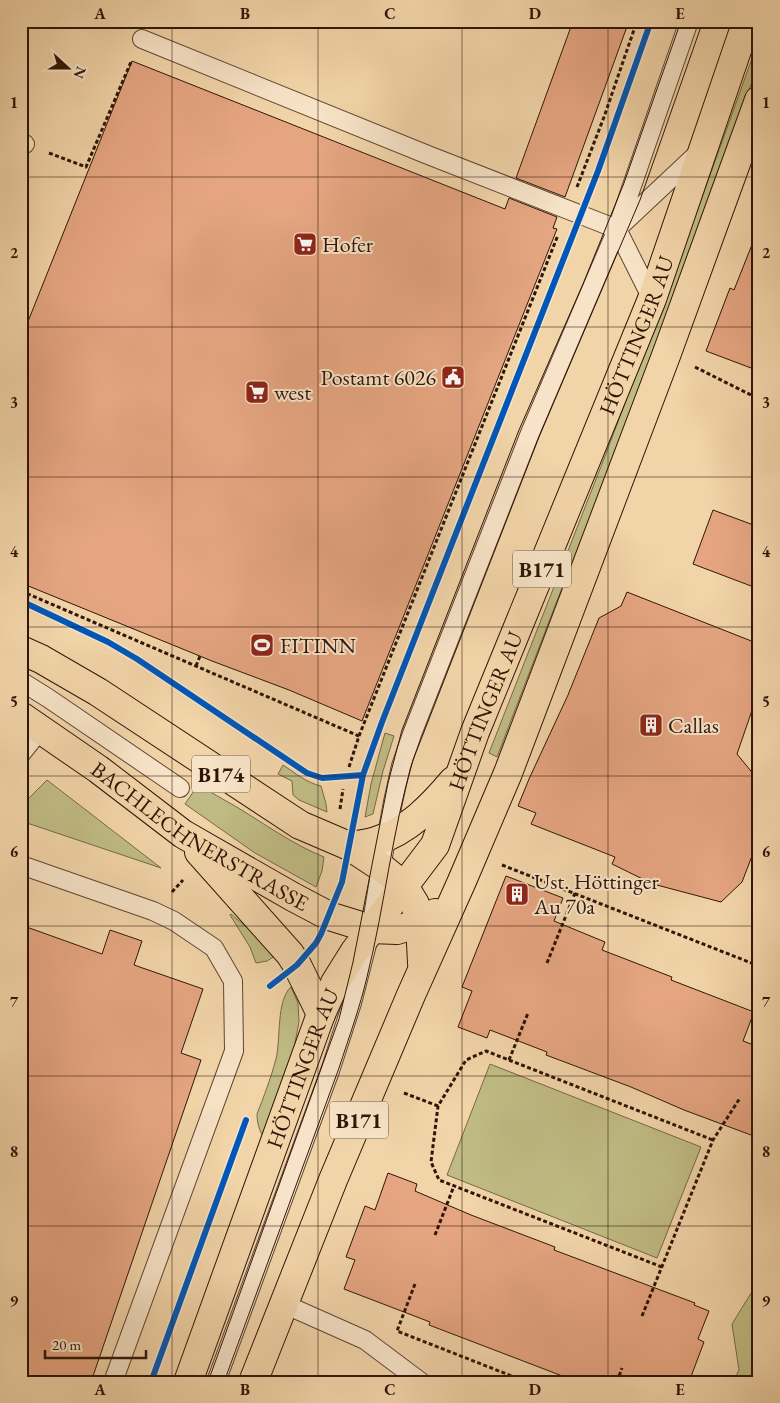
<svg xmlns="http://www.w3.org/2000/svg" width="780" height="1403" viewBox="0 0 780 1403" font-family="'EB Garamond',serif">
	<rect width="100%" height="100%" fill="#f2d4a9"/>
	<filter id="stains"><feTurbulence type="fractalNoise" baseFrequency=".004" numOctaves="4"/><feColorMatrix values="0 0 0 0 .2 0 0 0 0 .09 0 0 0 0 .02 0 0 0 .5 -.17"/></filter>
	<radialGradient id="worn" r=".72"><stop offset=".6" stop-color="#630" stop-opacity="0"/><stop offset="1" stop-color="#630" stop-opacity=".3"/></radialGradient>
	<path fill="#c0bb84" stroke="#786846" d="M759 39V62L659 343 555 606 497 757 489 753 607 451 696 214Z
		M385 733 394 736 383 771 373 814 365 817 371 784Z
		M283 765C295 773 307 783 321 786L326 804 327 812 299 800 293 795 292 781 278 774Z
		M47 780 161 868 21 821V806Z
		M198 785C210 792 223 799 235 806 265 824 292 844 324 857L322 871 316 887 255 853 185 804Z
		M231 914 266 944 275 956 267 961 256 963 250 947 230 915Z
		M291 987 298 1003 299 1022 288 1079 265 1140C260 1132 257 1124 257 1114 264 1096 271 1078 276 1059 281 1038 276 1001 291 987Z
		M490 1064 701 1147 657 1258 447 1175Z
		M759 1285V1382H733L739 1370 732 1324 753 1290Z"/>
	<path fill="#e5a581" stroke="#2f1508" d="M573 21H629L565 197 516 178Z
		M132 61 505 209 509 198 557 217 553 228 557 229 362 721 289 690 212 661 21 583V339Z
		M757 232H759V371L706 351 730 288 734 290Z
		M713 510 759 527V589L693 564Z
		M627 592 759 644V690L737 754 759 781 757 843 742 882 721 902 653 884 612 864 615 857 531 824 536 813 518 806 529 779 568 695 599 618 621 606Z
		M506 876 563 898 554 921 605 942 602 950 672 977 671 980 754 1012 743 1041 759 1047V1138L684 1110 631 1087 546 1055 547 1052 490 1030 487 1038 458 1027 472 991 462 987Z
		M21 925 102 954 110 930 142 941 134 965 203 989 181 1053 201 1060 91 1382H21Z
		M388 1173 417 1184 415 1191 471 1215 555 1247 554 1250 695 1303 694 1305 709 1311 698 1339 704 1342 689 1382H578L429 1325 430 1322 344 1289 355 1260 346 1257 365 1206 375 1210Z"/>
	<g fill="none" stroke-linecap="round" stroke-linejoin="round">
		<g stroke="#604530" stroke-width="20">
			<path id="lane" d="M142 39 428 155 617 229
				M21 142 25 144
				M652 299 617 229 698 153
				M21 684 24 683 48 698 180 788
				M21 754 41 729
				M21 865 153 911 174 921 214 948 233 981 234 1051 113 1382
				M284 1304 365 1340 421 1382
				M216 1382 330 1071 352 1003 371 929 381 867 393 802 401 766 412 734 530 433 617 229 689 21"/>
		</g>
		<g stroke="#2f1508" stroke-width="30">
			<g id="primary">
				<path d="M21 650 41 659 98 692 300 825 349 846 381 867 404 886 415 904 420 923 422 963"/>
				<path id="s1" d="M21 716 98 769 183 834 293 897 329 916 371 929 397 930 420 923 435 913"/>
				<path d="M349 846C358 845 367 844 376 841 408 831 432 806 453 781"/>
				<path d="M199 852 290 954 297 965 321 1014"/>
				<path id="s2" d="M188 1382 321 1014 335 983 355 951 435 845 475 732 652 299 747 21"/>
				<path d="M253 1382 333 1180 411 995 462 881 508 773 667 353 759 100"/>
			</g>
		</g>
		<path stroke="#2f1508" stroke-width="3" stroke-dasharray="4 2.5" stroke-linecap="butt" d="M49 153 86 167 131 62
			M577 187 604 117 637 21
			M695 367 759 399
			M21 591 359 736
			M196 666 200 656
			M349 767 359 736 558 235
			M340 809 343 789
			M502 865 759 966
			M172 892 183 880
			M547 963 575 893
			M509 1060 528 1013
			M404 1093 438 1106
			M435 1235 454 1186
			M662 1267 439 1180 431 1162 438 1106 466 1060 486 1051 713 1140
			M415 1284 397 1331 527 1382
			M642 1316 713 1140 740 1098
			M617 1382 622 1368"/>
		<use href="#lane" stroke="#f7e3c7" stroke-width="18"/>
		<use href="#primary" stroke="#f2d4a9" stroke-width="28"/>
		<path stroke="#2f1508" stroke-width="1" d="M208 1382 339 1019 353 962 388 783 402 730 519 430 583 284 624 183 681 21
			M224 1382 339 1068C349 1037 360 1007 367 977 385 905 392 831 413 760L539 437 640 200 703 21"/>
		<g stroke="#f7e3c7" stroke-width="9">
			<path id="cycleway" d="M21 601 108 642 137 659 307 773 322 778 363 775
				M270 986 297 965 316 943 321 934 342 882 363 775 382 722 598 171 651 21
				M151 1382 246 1120"/>
		</g>
		<use href="#cycleway" stroke="#0057b8" stroke-width="6"/>
	</g>
	<path fill="none" stroke="#2f1508" stroke-width="1" stroke-opacity="0.55" d="M172 21V1382M318 21V1382M462 21V1382M608 21V1382M21 177H759M21 327H759M21 477H759M21 627H759M21 776H759M21 926H759M21 1076H759M21 1226H759"/>
	<defs>
		<g id="supermarket-square" transform="scale(1.25)"><rect x="-9" y="-9" width="18" height="18" rx="4" fill="#8f2418" stroke="#f7e3c7"/><path d="M-6-5.5h2.5l.6 2H6L4.5 2H-2.5L-4.4-4H-6ZM-1.5 3.2a1.3 1.3 0 1 0 .1 0ZM3 3.2a1.3 1.3 0 1 0 .1 0Z" fill="#fff"/></g>
		<g id="civic-square" transform="scale(1.25)"><rect x="-9" y="-9" width="18" height="18" rx="4" fill="#8f2418" stroke="#f7e3c7"/><path d="M-.6-6.5H3V-4.5H.6V-3L4-1V1h2V6H-6V1h2V-1L-.6-3ZM-1.2 2.5V6h2.4V2.5Z" fill="#fff"/></g>
		<g id="stadium-square" transform="scale(1.25)"><rect x="-9" y="-9" width="18" height="18" rx="4" fill="#8f2418" stroke="#f7e3c7"/><path d="M0-5a6.5 5 0 1 0 0 10a6.5 5 0 1 0 0-10ZM-3.5-1.8h7v3.6h-7Z" fill="#fff"/></g>
		<g id="building-square" transform="scale(1.25)"><rect x="-9" y="-9" width="18" height="18" rx="4" fill="#8f2418" stroke="#f7e3c7"/><path d="M-4-6H4V6H1V3H-1V6H-4ZM-2.5-4.3h1.7v1.8h-1.7ZM.8-4.3h1.7v1.8H.8ZM-2.5-1h1.7V.8h-1.7ZM.8-1h1.7V.8H.8Z" fill="#fff"/></g>
	</defs>
	<g fill-rule="evenodd">
		<use href="#supermarket-square" x="305" y="244"/>
		<use href="#civic-square" x="453" y="377"/>
		<use href="#supermarket-square" x="257" y="392"/>
		<use href="#stadium-square" x="262" y="645"/>
		<use href="#building-square" x="651" y="725"/>
		<use href="#building-square" x="517" y="894"/>
	</g>
	<g text-anchor="middle" dominant-baseline="central" stroke-width="4" stroke-linejoin="round" paint-order="stroke">
		<g fill="#f7e3c7" stroke="#6b5341" stroke-width="1">
			<rect x="513" y="550.5" width="58" height="37" rx="4"/>
			<rect x="192" y="755.5" width="58" height="37" rx="4"/>
			<rect x="330" y="1101.5" width="58" height="37" rx="4"/>
		</g>
		<g font-size="21" font-weight="bold" fill="#2f1508">
			<text x="542" y="569">B171</text>
			<text x="221" y="774">B174</text>
			<text x="359" y="1120">B171</text>
		</g>
		<g font-size="22" fill="#2f1508" stroke="#f7e3c7" text-anchor="start">
			<text x="322" y="244">Hofer</text>
			<text x="436" y="377" text-anchor="end">Postamt 6026</text>
			<text x="274" y="392">west</text>
			<text x="280" y="645">FITINN</text>
			<text x="668" y="725">Callas</text>
			<text x="534" y="881">Ust. Höttinger<tspan x="534" dy="25">Au 70a</tspan></text>
		</g>
		<g font-size="22" fill="#2f1508" stroke="#f7e3c7">
			<text stroke="none"><textPath href="#s2" startOffset="1144">HÖTTINGER AU</textPath></text>
			<text stroke="none"><textPath href="#s2" startOffset="739">HÖTTINGER AU</textPath></text>
			<text stroke="none"><textPath href="#s1" startOffset="216">BACHLECHNERSTRASSE</textPath></text>
			<text stroke="none"><textPath href="#s2" startOffset="334">HÖTTINGER AU</textPath></text>
		</g>
	</g>
	<rect width="780" height="1403" fill="none" stroke="#f2d4a9" stroke-width="55"/>
	<g transform="translate(68 68) rotate(111)" stroke="#f7e3c7" stroke-width="4" paint-order="stroke">
	<path d="M0-4L9 19L0 12L-9 19Z" fill="#2f1508"/>
	<text y="-8" font-size="14" font-weight="bold" text-anchor="middle" fill="#2f1508">N</text>
	</g>
	<path d="M45 1350v8h101v-8" fill="none" stroke="#2f1508" stroke-width="2.5"/>
	<text x="52" y="1350" font-size="15" fill="#2f1508" stroke="#f7e3c7" stroke-width="4" paint-order="stroke">20 m</text>
	<rect x="28" y="28" width="724" height="1348" fill="none" stroke="#2f1508" stroke-width="2"/>
	<g font-size="16" text-anchor="middle" font-weight="bold" fill="#2f1508">
		<text x="100" y="19">A</text>
		<text x="245" y="19">B</text>
		<text x="390" y="19">C</text>
		<text x="535" y="19">D</text>
		<text x="680" y="19">E</text>
		<text x="14" y="108">1</text>
		<text x="766" y="108">1</text>
		<text x="14" y="258">2</text>
		<text x="766" y="258">2</text>
		<text x="14" y="408">3</text>
		<text x="766" y="408">3</text>
		<text x="14" y="557">4</text>
		<text x="766" y="557">4</text>
		<text x="14" y="707">5</text>
		<text x="766" y="707">5</text>
		<text x="14" y="857">6</text>
		<text x="766" y="857">6</text>
		<text x="14" y="1007">7</text>
		<text x="766" y="1007">7</text>
		<text x="14" y="1157">8</text>
		<text x="766" y="1157">8</text>
		<text x="14" y="1306">9</text>
		<text x="766" y="1306">9</text>
		<text x="100" y="1395">A</text>
		<text x="245" y="1395">B</text>
		<text x="390" y="1395">C</text>
		<text x="535" y="1395">D</text>
		<text x="680" y="1395">E</text>
	</g>
	<rect width="100%" height="100%" filter="url(#stains)"/>
	<rect width="100%" height="100%" fill="url(#worn)"/>
</svg>
